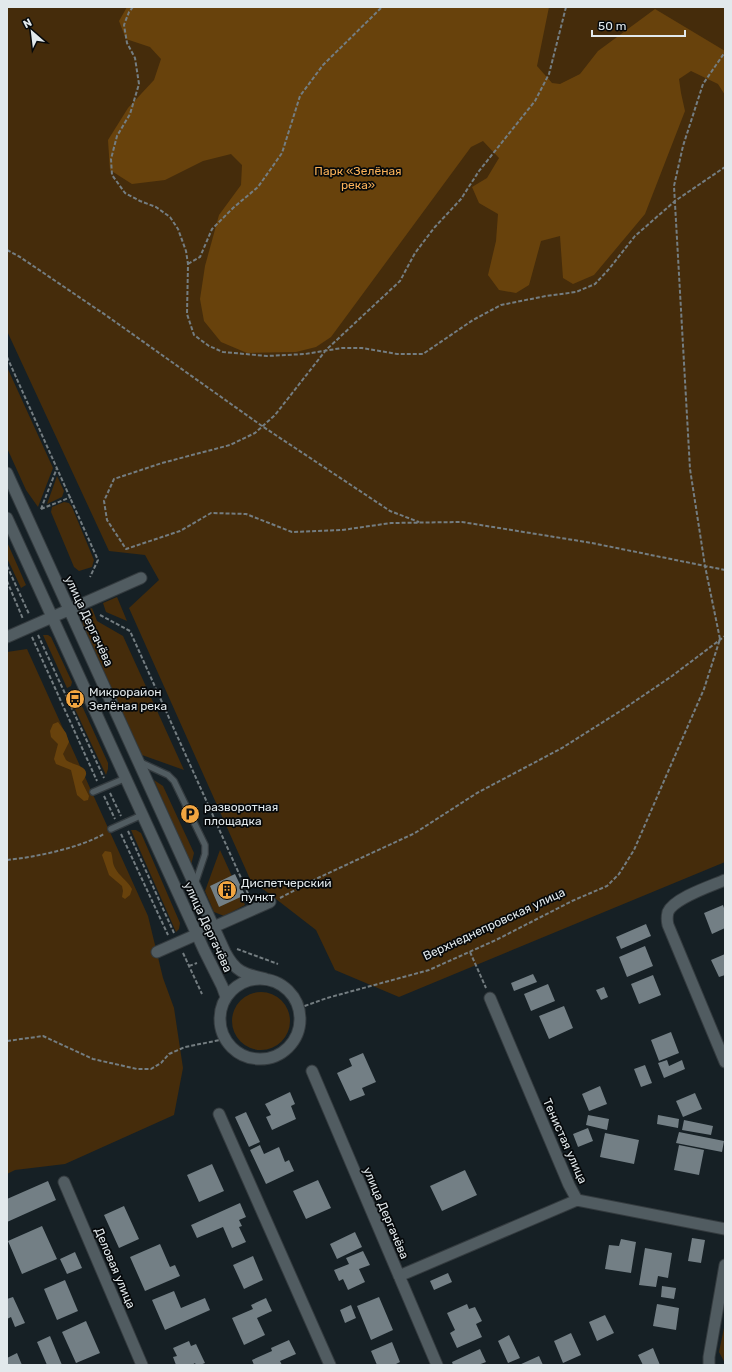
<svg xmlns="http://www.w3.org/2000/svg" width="732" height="1372" viewBox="0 0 732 1372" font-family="Rubik,sans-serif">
	<rect width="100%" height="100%" fill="#162025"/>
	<path fill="#452c0b" d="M7 7H725V862L399 997 335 970 316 930 250 879 129 608 159 580 145 555 109 551 7 331Z
		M7 367 53 468 38 507 26 490 7 448Z
		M57 476 64 491 62 497 47 504Z
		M64 502 69 503 72 507 94 560 92 567 79 571 74 567 51 512 52 507Z
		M7 542 26 585 21 588 7 558Z
		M117 597 127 621 106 612 103 603Z
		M92 608 97 621 123 636 184 770 142 755 83 625C82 616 83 611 92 608Z
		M43 635H48L51 637 72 682 71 686 67 688Z
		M27 649 148 916 163 978 174 1008 183 1068 174 1115 65 1164 15 1170 7 1174V652Z
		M80 704 83 708 108 763V769L106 775 73 705Z
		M154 780 163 786 194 853 191 865Z
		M131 830H136L141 833 180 923 179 929 176 932Z
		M220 850 245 905 224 916 214 912 205 891Z
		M232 1021a29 29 0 1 1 58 0a29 29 0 1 1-58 0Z
		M725 1323V1363L719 1352Z"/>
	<path fill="#68420c" d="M127 7H549L537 66 552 83 560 84 580 74 598 51 655 9 725 51V95L718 84 691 71 679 79 681 93 685 111 645 214 594 275 573 284 563 278 560 236 541 241 529 285 516 293 499 290 488 275 496 241 498 214 479 203 472 187 487 178 499 158 483 141 471 147 331 337 316 347 296 352 247 353 221 342 204 321 200 299 205 266 219 215 241 185 242 165 231 154 203 161 165 180 132 184 110 170 108 140 128 108 154 80 161 59 150 47 126 39 119 21Z
		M58 722 66 733 69 742 63 754C64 756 65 758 66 760 74 766 95 766 82 782L89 796 88 800 84 801 77 795 71 770 56 764 54 759 58 744 51 737 50 731 53 724Z
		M105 851 111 852C113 857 112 863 115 868 119 876 127 880 132 889L130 895 125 899 122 897 123 891 122 886 109 875 102 855Z"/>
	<path fill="#737f85" d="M235 874 245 895 219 907 210 886Z
		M723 905 725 911V928L712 934 704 913Z
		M646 924 651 936 621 949 616 937Z
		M645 946 653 966 627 977 619 957Z
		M725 954V975L719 977 711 960Z
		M533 974 537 982 514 991 511 983Z
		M653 975 661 995 639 1004 631 984Z
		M548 984 555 1001 531 1011 524 994Z
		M604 987 608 997 601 1000 596 990Z
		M564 1006 573 1028 549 1039 539 1016Z
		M671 1032 679 1053 659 1061 651 1040Z
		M363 1053 376 1082 362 1088 365 1095 350 1101 337 1073 352 1066 349 1059Z
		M667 1060 669 1066 682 1060 685 1069 664 1078 658 1063Z
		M645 1065 652 1083 641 1087 634 1069Z
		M600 1086 607 1104 589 1111 582 1094Z
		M290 1092 295 1104 291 1106 296 1119 272 1130 266 1117 271 1115 265 1104Z
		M695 1093 702 1109 683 1117 676 1101Z
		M246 1112 260 1142 249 1147 235 1117Z
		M588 1115 609 1119 607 1130 586 1125Z
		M658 1115 679 1119 678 1128 657 1124Z
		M684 1120 713 1126 711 1135 682 1130Z
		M588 1128 593 1141 578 1147 573 1134Z
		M679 1132 724 1141 722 1152 676 1143Z
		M605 1133 639 1140 634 1164 600 1157Z
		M260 1145 264 1154 279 1147 285 1162 289 1160 294 1171 266 1184 250 1150Z
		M679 1145 704 1150 699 1175 674 1170Z
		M212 1164 224 1191 199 1202 187 1175Z
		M465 1170 477 1195 442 1211 430 1186Z
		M318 1180 331 1208 306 1219 293 1191Z
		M48 1181 56 1200 7 1222V1199Z
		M240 1203 246 1217 239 1220 242 1226 239 1227 246 1242 232 1248 223 1227 197 1238 191 1225Z
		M124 1206 139 1239 119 1248 104 1215Z
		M42 1226 57 1259 22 1274 8 1241Z
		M355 1232 362 1247 337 1259 330 1244Z
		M692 1238 705 1240 701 1263 688 1261Z
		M621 1239 636 1242 631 1273 605 1269 609 1245 619 1246Z
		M160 1244 170 1267 175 1265 180 1276 145 1291 130 1257Z
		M645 1248 672 1253 668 1278 658 1276 656 1287 639 1285Z
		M363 1251 370 1265 359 1269 365 1282 348 1290 343 1279 339 1281 334 1270 349 1264 346 1258Z
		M75 1252 82 1268 67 1274 60 1259Z
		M253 1256 263 1280 244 1289 233 1265Z
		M448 1273 452 1282 434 1290 430 1281Z
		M65 1280 78 1311 57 1320 44 1289Z
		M662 1286 676 1288 674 1299 661 1297Z
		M174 1291 181 1308 205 1298 210 1310 165 1330 152 1300Z
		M13 1297 25 1323 15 1327 11 1317 7 1319V1299Z
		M379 1297 393 1330 371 1340 357 1306Z
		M266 1298 272 1311 257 1318 265 1335 244 1345 232 1318 253 1309 251 1305Z
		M467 1304 469 1309 475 1307 482 1321 476 1324 482 1337 457 1348 450 1333 455 1330 447 1313Z
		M657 1304 679 1308 676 1330 653 1326Z
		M351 1305 356 1318 345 1323 340 1310Z
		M605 1315 614 1333 597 1341 589 1322Z
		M86 1321 100 1353 76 1363 62 1332Z
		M571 1333 581 1355 563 1363 554 1341Z
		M509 1335 520 1358 508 1363 498 1341Z
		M50 1336 62 1365H47L37 1342Z
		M289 1340 296 1354 280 1361 282 1365H254L252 1360 272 1351 271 1348Z
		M189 1341 191 1346 196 1344 205 1363 200 1365H196L195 1363 192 1365H176L173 1357 177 1356 173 1348Z
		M392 1342 400 1362 394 1365H377L371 1351Z
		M653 1348 660 1365H643L638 1355Z
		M480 1349 486 1362 478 1365H453L452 1362Z
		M17 1353 22 1365H7V1358Z
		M539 1356 543 1365H519Z"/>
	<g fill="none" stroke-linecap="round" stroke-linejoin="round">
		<g stroke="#343b3f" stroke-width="8">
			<path id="service" d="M140 762 168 775 174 781 205 845V854L195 884
				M93 792 126 778
				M111 829 142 815"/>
		</g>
		<g stroke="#343b3f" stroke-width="13">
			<path id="minor" d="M7 473 225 952C236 973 245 974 266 979
				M7 518 204 950 222 986 226 997
				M7 637 141 578
				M725 880C711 886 674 898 668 912 667 916 667 921 668 925L725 1062
				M157 952 270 902
				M220 1019a40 40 0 1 1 80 0a40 40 0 1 1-80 0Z
				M490 998 569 1185 577 1200 725 1229
				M312 1071 437 1365
				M219 1114 330 1365
				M64 1182 142 1365
				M399 1276 577 1200
				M709 1365V1357L725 1265"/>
		</g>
		<path stroke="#747d81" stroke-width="2" stroke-dasharray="4 2" stroke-linecap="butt" d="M133 7 129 12 124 25 127 43 135 58 139 84 130 114 117 136 111 159 112 175 125 193 140 201 156 207 170 217 178 229 186 251 188 264 187 314 194 335 209 346 223 352 267 356 305 354 342 348H362L397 354H423L473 320 501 305 546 296 576 292 595 284 609 269 635 236 675 201 725 167
			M566 7 549 74 535 101 479 171 461 199 434 228 415 253 400 281 326 350 275 415 255 433 230 445 162 463 114 479 104 501 107 520 126 549 180 531 211 513 246 514 292 532 342 530 391 523 462 522 592 543 725 570
			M7 250 20 257 107 316 262 426 363 493 390 511 419 522
			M188 264 200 257 212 229 233 208 258 187 282 153 300 96 323 65 382 7
			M7 357 98 560 90 577
			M41 509 57 468
			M41 509 71 497
			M7 566 29 614
			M7 581 23 619
			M100 615 130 631 250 898
			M38 635 104 778
			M32 637 97 781
			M110 793 121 816
			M104 796 115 819
			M128 831 174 933
			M121 834 168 935
			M7 860C36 857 79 848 104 834
			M280 898 320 877 415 833 477 793 562 748 622 710 672 676 725 636
			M237 949 278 964
			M470 952 486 988
			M183 953 202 994
			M189 966 197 963
			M299 1008 327 998 429 970 496 940 572 901 607 886 619 874 634 850 704 689 720 639 705 566 690 469 674 186 683 146 703 84 725 52
			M7 1041 43 1036 93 1059 137 1069H151L161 1063 169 1054 185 1047 225 1039"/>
		<use href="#service" stroke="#515c61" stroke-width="5.5"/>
		<use href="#minor" stroke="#515c61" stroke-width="11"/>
	</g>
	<defs>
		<g id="bus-disc" transform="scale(1)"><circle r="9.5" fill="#f2a540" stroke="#06090b"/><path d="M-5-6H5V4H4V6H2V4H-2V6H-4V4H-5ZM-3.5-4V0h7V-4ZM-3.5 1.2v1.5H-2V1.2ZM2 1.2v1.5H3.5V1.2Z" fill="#111"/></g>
		<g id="parking-disc" transform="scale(1)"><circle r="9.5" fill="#f2a540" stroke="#06090b"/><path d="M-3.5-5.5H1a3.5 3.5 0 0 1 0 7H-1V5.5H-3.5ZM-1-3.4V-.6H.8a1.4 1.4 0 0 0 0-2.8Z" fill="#111"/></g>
		<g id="building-disc" transform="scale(1)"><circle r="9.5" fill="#f2a540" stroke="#06090b"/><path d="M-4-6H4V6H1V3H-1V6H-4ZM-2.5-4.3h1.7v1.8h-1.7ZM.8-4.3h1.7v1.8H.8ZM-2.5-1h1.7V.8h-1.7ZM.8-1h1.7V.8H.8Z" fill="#111"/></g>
	</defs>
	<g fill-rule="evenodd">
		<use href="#bus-disc" x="75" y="699"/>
		<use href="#parking-disc" x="190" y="814"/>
		<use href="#building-disc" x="227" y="890"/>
	</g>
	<g text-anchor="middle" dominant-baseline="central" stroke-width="3.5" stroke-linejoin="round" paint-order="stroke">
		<g font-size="12" fill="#fab259" stroke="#06090b">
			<text x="358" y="171">Парк «Зелёная<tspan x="358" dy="14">река»</tspan></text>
		</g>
		<g font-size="12" fill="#e2e9ec" stroke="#06090b">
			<text transform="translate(89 621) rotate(65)">улица Дергачёва</text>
			<text transform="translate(494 924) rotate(-25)">Верхнеднепровская улица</text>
			<text transform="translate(208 927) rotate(65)">улица Дергачёва</text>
			<text transform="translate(565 1141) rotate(66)">Тенистая улица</text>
			<text transform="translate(386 1213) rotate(67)">улица Дергачёва</text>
			<text transform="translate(115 1268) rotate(67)">Деловая улица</text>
		</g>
		<g font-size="12" fill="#e2e9ec" stroke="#06090b" text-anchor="start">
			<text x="89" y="692">Микрорайон<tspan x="89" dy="14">Зелёная река</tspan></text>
			<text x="204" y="807">разворотная<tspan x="204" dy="14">площадка</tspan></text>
			<text x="241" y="883">Диспетчерский<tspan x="241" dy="14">пункт</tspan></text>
		</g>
	</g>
	<rect width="732" height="1372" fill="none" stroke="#e2e9ec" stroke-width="16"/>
	<g transform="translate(32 32) rotate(332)" stroke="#06090b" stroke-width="3" paint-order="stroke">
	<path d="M0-3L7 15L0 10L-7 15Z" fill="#e2e9ec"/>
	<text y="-6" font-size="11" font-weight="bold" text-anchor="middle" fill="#e2e9ec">N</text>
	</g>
	<path d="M592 30v6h93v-6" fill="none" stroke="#e2e9ec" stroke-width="2"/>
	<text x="598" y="30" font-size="12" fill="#e2e9ec" stroke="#06090b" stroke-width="3" paint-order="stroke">50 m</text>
</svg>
